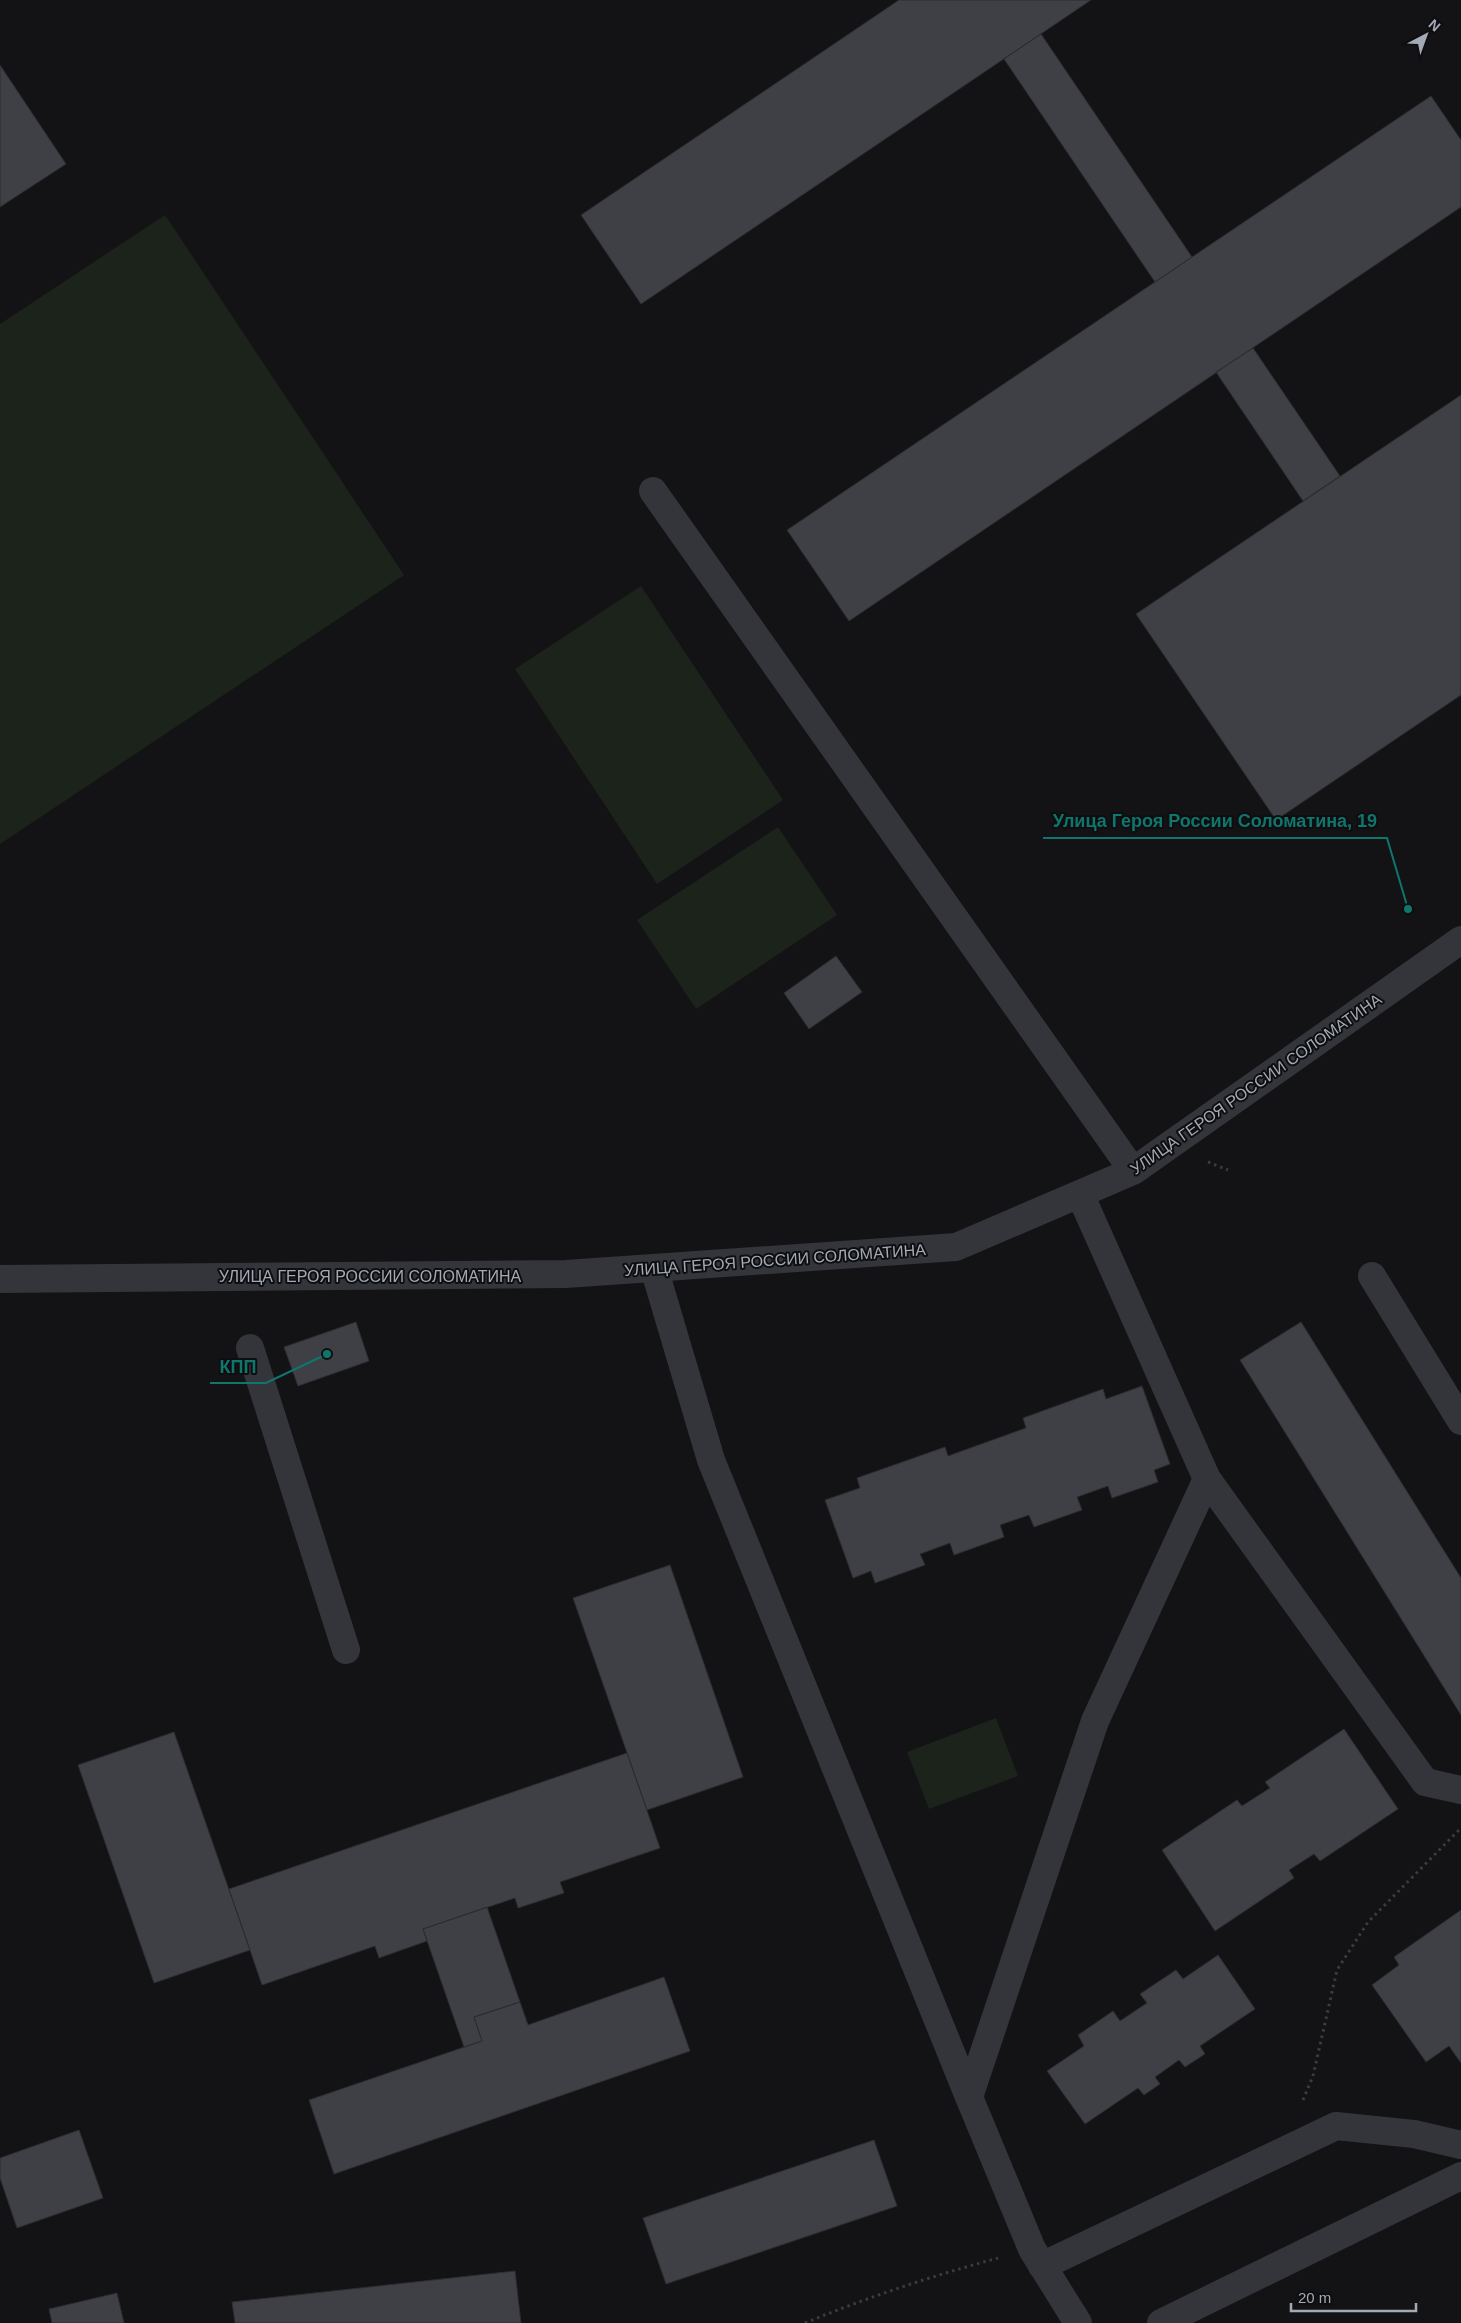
<svg xmlns="http://www.w3.org/2000/svg" width="1461" height="2323" viewBox="0 0 1461 2323" font-family="Arial,sans-serif">
	<rect width="100%" height="100%" fill="#131315"/>
	<path fill="#1b231b" d="M165 215 404 575 0 844V324Z
		M641 586 783 800 657 884 515 669Z
		M778 827 837 915 696 1009 637 920Z
		M996 1718 1018 1776 929 1809 907 1752Z"/>
	<path fill="#3f4045" stroke="#2d2d31" d="M899 0H1091L641 304 581 215Z
		M1041 34 1192 257 1155 282 1004 59Z
		M0 65 66 164 0 207Z
		M1431 96 1461 140V207L849 621 787 530Z
		M1253 348 1340 476 1303 501 1216 372Z
		M1461 395V695L1276 820 1136 614Z
		M836 956 862 992 809 1029 784 993Z
		M356 1322 369 1361 298 1386 284 1347Z
		M1301 1322 1461 1578V1715L1240 1360Z
		M1142 1386 1170 1464 1154 1470 1158 1482 1112 1498 1108 1486 1077 1497 1082 1510 1034 1527 1029 1515 1000 1525 1004 1537 954 1555 950 1543 920 1554 925 1565 875 1583 871 1571 853 1578 825 1500 860 1488 857 1478 945 1447 948 1456 1026 1428 1023 1418 1103 1389 1106 1399Z
		M670 1565 743 1777 647 1810 573 1598Z
		M1344 1729 1398 1809 1320 1861 1314 1854 1289 1870 1294 1878 1215 1931 1162 1850 1237 1800 1242 1806 1270 1788 1265 1782Z
		M174 1732 250 1950 154 1983 78 1765Z
		M627 1753 660 1848 560 1882 564 1893 518 1908 515 1898 423 1929 427 1941 379 1958 375 1946 262 1985 229 1889Z
		M487 1907 520 2002 474 2017 482 2041 464 2047 423 1929Z
		M1461 1910V2063L1449 2046 1426 2062 1372 1985 1399 1965 1394 1957Z
		M1218 1955 1255 2009 1200 2046 1205 2054 1185 2067 1179 2060 1155 2077 1160 2084 1144 2095 1138 2088 1085 2124 1047 2071 1084 2046 1078 2035 1113 2011 1120 2021 1147 2003 1140 1994 1176 1970 1183 1979Z
		M664 1977 690 2051 334 2174 309 2100 482 2041 474 2017 520 2002 528 2025Z
		M79 2130 103 2198 17 2228 0 2178V2158Z
		M874 2140 897 2206 666 2284 643 2218Z
		M515 2271 521 2323H235L232 2302Z
		M117 2293 124 2323H52L49 2309Z"/>
	<g fill="none" stroke-linecap="round" stroke-linejoin="round">
		<path stroke="#393c41" stroke-width="3" stroke-dasharray="2.5 4" stroke-linecap="butt" d="M1208 1162 1228 1170
			M1303 2100 1313 2076 1337 1970 1368 1922 1461 1828
			M805 2323C868 2297 932 2276 998 2258"/>
		<path stroke="#33353a" stroke-width="28" d="M653 491 1133 1171
			M1080 1194 1207 1479 1425 1782 1461 1790
			M654 1268 711 1460 969 2097
			M1372 1276 1461 1421
			M0 1279 566 1274 956 1247 1133 1171 1461 940
			M250 1348 346 1650
			M1042 2266 1336 2126 1414 2134 1461 2145
			M1078 2323 1032 2249 969 2097 1095 1721 1207 1479
			M1161 2323 1461 2176"/>
	</g>
	<g text-anchor="middle" dominant-baseline="central" stroke-width="4" stroke-linejoin="round" paint-order="stroke">
		<g font-size="16" fill="#a3aab6" stroke="#0e0e10">
			<text transform="translate(1256 1084) rotate(-35)">УЛИЦА ГЕРОЯ РОССИИ СОЛОМАТИНА</text>
			<text transform="translate(775 1260) rotate(-4)">УЛИЦА ГЕРОЯ РОССИИ СОЛОМАТИНА</text>
			<text x="370" y="1276">УЛИЦА ГЕРОЯ РОССИИ СОЛОМАТИНА</text>
		</g>
	</g>
	<path fill="none" stroke="#0f766e" stroke-width="2" d="M1408 909L1387 838H1043M327 1354L266 1383H210"/>
	<g fill="#0f766e" stroke="#0e0e10" stroke-width="2">
		<circle cx="1408" cy="909" r="5"/>
		<circle cx="327" cy="1354" r="5"/>
	</g>
	<g font-size="18" text-anchor="middle" font-weight="bold" fill="#0f766e" stroke="#0e0e10" stroke-width="4" stroke-linejoin="round" paint-order="stroke">
		<text x="1215" y="827">Улица Героя России Соломатина, 19</text>
		<text x="238" y="1373">КПП</text>
	</g>
	<g transform="translate(1426 35) rotate(41)" stroke="#0e0e10" stroke-width="4" paint-order="stroke">
	<path d="M0-4L9 19L0 12L-9 19Z" fill="#a3aab6"/>
	<text y="-8" font-size="14" font-weight="bold" text-anchor="middle" fill="#a3aab6">N</text>
	</g>
	<path d="M1291 2303v8h125v-8" fill="none" stroke="#a3aab6" stroke-width="2.5"/>
	<text x="1298" y="2303" font-size="15" fill="#a3aab6" stroke="#0e0e10" stroke-width="4" paint-order="stroke">20 m</text>
</svg>
